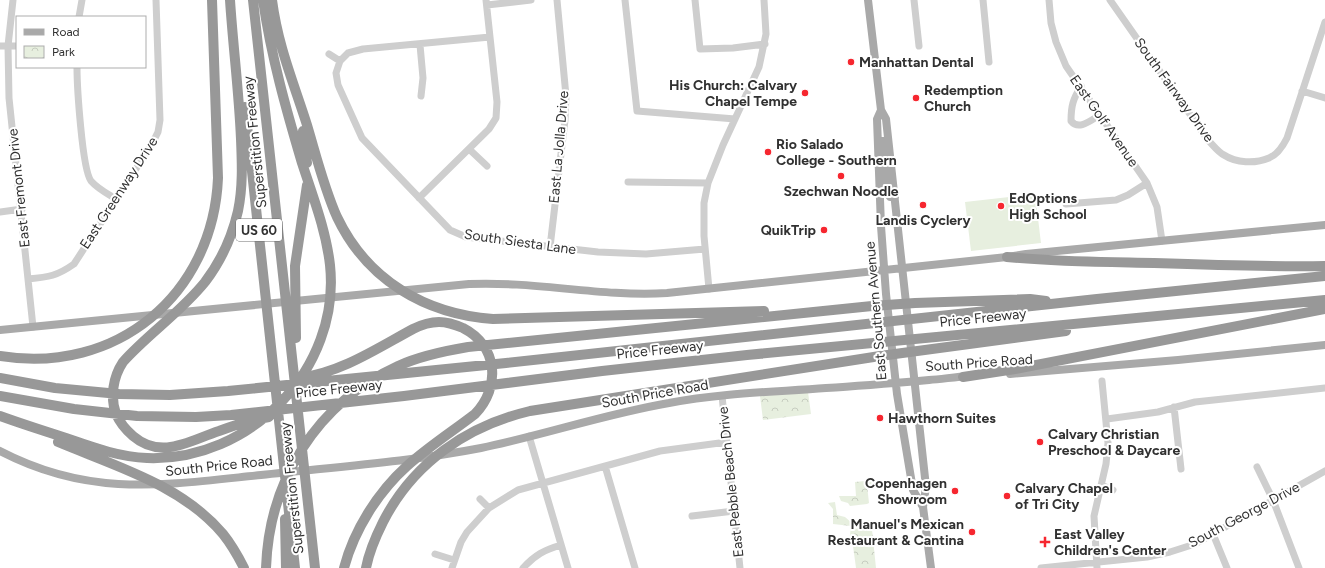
<svg xmlns="http://www.w3.org/2000/svg" width="1325" height="568" viewBox="0 0 1325 568" font-family="Figtree,sans-serif">
	<defs>
		<pattern id="park-crowns" width="20" height="18" patternUnits="userSpaceOnUse"><rect width="20" height="18" fill="#e7efdf"/><path d="M2 6a3 3 0 1 1 6 0M12 15a3 3 0 1 1 6 0" fill="none" stroke="#c7cdc0"/></pattern>
	</defs>
	<rect width="100%" height="100%" fill="#fff"/>
	<path fill="#e7efdf" d="M1035 194 1041 243 971 251 965 202Z"/>
	<path fill="url(#park-crowns)" d="M808 392 811 414 763 420 760 396Z
		M874 480 875 484 867 485 869 503 867 504 850 506 848 503 841 501 839 496H856L855 482Z
		M835 502 837 515 845 517 852 523 871 520 876 568H856L853 546 849 543 851 526 833 524V509L828 503Z"/>
	<g fill="none" stroke-linecap="round" stroke-linejoin="round">
		<path stroke="#cecece" stroke-width="7" d="M13 0 8 46 9 98 33 327
			M625 0 637 111 735 119
			M695 0 700 49 733 48 765 44
			M914 0 919 46
			M983 0 989 62
			M1049 0 1051 23 1056 42 1066 66 1147 183 1157 207 1162 241
			M1110 0 1208 140C1213 145 1218 152 1224 155 1236 163 1255 164 1269 158 1277 155 1283 146 1287 138L1325 22
			M487 5 531 0
			M79 17 82 0
			M490 37 363 49 348 53 340 61 336 73 338 85 362 138 450 230 466 237 598 252 646 254 705 249
			M420 45 423 78 421 96
			M0 46H17
			M329 54 340 61
			M77 67C77 85 82 169 91 181 98 189 108 194 116 199
			M1081 86C1073 99 1071 106 1071 121 1079 131 1091 120 1100 115
			M1302 91 1325 98
			M469 149 487 166
			M628 182 708 183
			M419 198 489 129 496 118 497 102 486 0
			M1066 204 1116 200 1128 195 1147 183
			M0 212 22 209
			M550 247 565 120 566 96 557 0
			M28 279C49 277 57 276 74 264L152 144 158 132 160 120 156 0
			M709 289 704 236V203L708 183 723 145 759 67 766 34 764 0
			M722 396 740 568
			M1174 407 1181 469
			M1107 419 1158 412 1195 402 1325 388
			M529 436 568 568
			M605 466 635 568
			M1257 467 1273 500 1299 568
			M1101 485 1113 490
			M480 499 489 508
			M692 516 734 511
			M1213 534 1227 568
			M435 554 454 560
			M452 568 461 542 467 532 489 508 518 490 660 451 727 442
			M523 568C535 555 544 550 561 545
			M1041 568 1147 557 1170 552 1195 544 1325 471
			M1097 568 1094 516 1106 464 1108 443 1102 381"/>
		<path stroke="#a9a9a9" stroke-width="8" d="M868 0 881 110 886 119 926 487 923 507 931 568
			M881 110 877 119 881 226 886 294 897 394 913 490 923 507
			M883 141 887 192 890 197H895
			M0 330 469 284C535 281 600 297 667 293L1007 257 1026 254 1325 225
			M1010 374 1178 360 1325 345
			M0 451C90 498 165 485 261 475 334 467 409 462 481 448 544 435 605 414 669 403 720 393 774 392 826 388 860 386 895 383 929 380 942 379 955 377 969 376"/>
		<path stroke="#989898" stroke-width="10" d="M230 0C233 46 239 92 241 139 242 163 243 187 238 211 232 237 221 261 205 282 181 312 148 334 123 362 113 377 110 397 116 414 120 423 126 430 133 436 161 460 189 441 219 431 235 425 252 420 269 417
			M253 0 315 568
			M272 0C278 46 293 81 307 125 316 155 324 188 337 217 367 280 425 314 493 319L764 311
			M245 107 295 568
			M303 131 307 163
			M1007 257C1056 262 1105 262 1154 263 1211 265 1268 267 1325 266
			M296 338 295 266 307 185
			M0 356C116 375 213 295 218 178L212 0
			M963 377 1015 369 1325 309
			M0 378 55 388 119 394 170 395 228 391 506 363 1097 299 1325 276
			M300 378C342 372 376 349 413 329 421 325 430 322 439 322 448 322 456 325 463 328 498 346 501 387 475 414 453 431 428 447 407 466 378 492 354 530 344 568
			M0 396 74 409 137 416 196 417 231 415 404 396 602 371 747 355 1325 300
			M0 416C22 424 44 431 66 438 92 447 119 457 147 458 250 462 341 369 330 265 326 230 313 197 302 163 286 109 271 56 263 0
			M58 442C115 466 182 485 223 534 231 544 238 556 244 568
			M285 519 286 568
			M266 568C269 480 317 403 398 366 420 356 444 351 468 347L872 306 915 303 1030 299 1046 301
			M366 568C369 552 376 536 383 522 413 463 467 426 530 411L880 356 1066 331"/>
	</g>
	<g fill="#f6262f" stroke="#fff" stroke-width="1.5">
		<circle cx="851" cy="62" r="4"/>
		<circle cx="805" cy="93" r="4"/>
		<circle cx="916" cy="98" r="4"/>
		<circle cx="768" cy="152" r="4"/>
		<circle cx="841" cy="176" r="4"/>
		<circle cx="923" cy="205" r="4"/>
		<circle cx="1001" cy="206" r="4"/>
		<circle cx="824" cy="230" r="4"/>
		<circle cx="880" cy="418" r="4"/>
		<circle cx="1040" cy="442" r="4"/>
		<circle cx="955" cy="491" r="4"/>
		<circle cx="1007" cy="496" r="4"/>
		<circle cx="972" cy="532" r="4"/>
		<path d="M1043 536h4v4h4v4h-4v4h-4v-4h-4v-4h4z"/>
	</g>
	<g text-anchor="middle" dominant-baseline="central" stroke-width="4" stroke-linejoin="round" paint-order="stroke">
		<rect fill="#fff" stroke="#6f6f6f" stroke-width="1" x="236" y="219" width="46" height="22" rx="3"/>
		<g font-size="13" font-weight="bold" fill="#313131">
			<text x="259" y="230">US 60</text>
		</g>
		<g font-size="14" font-weight="bold" fill="#313131" stroke="#fff" text-anchor="start">
			<text x="859" y="62">Manhattan Dental</text>
			<text x="797" y="85" text-anchor="end">His Church: Calvary<tspan x="797" dy="16">Chapel Tempe</tspan></text>
			<text x="924" y="90">Redemption<tspan x="924" dy="16">Church</tspan></text>
			<text x="776" y="144">Rio Salado<tspan x="776" dy="16">College - Southern</tspan></text>
			<text x="841" y="191" text-anchor="middle">Szechwan Noodle</text>
			<text x="1009" y="198">EdOptions<tspan x="1009" dy="16">High School</tspan></text>
			<text x="923" y="220" text-anchor="middle">Landis Cyclery</text>
			<text x="816" y="230" text-anchor="end">QuikTrip</text>
			<text x="888" y="418">Hawthorn Suites</text>
			<text x="1048" y="434">Calvary Christian<tspan x="1048" dy="16">Preschool &amp; Daycare</tspan></text>
			<text x="947" y="483" text-anchor="end">Copenhagen<tspan x="947" dy="16">Showroom</tspan></text>
			<text x="1015" y="488">Calvary Chapel<tspan x="1015" dy="16">of Tri City</tspan></text>
			<text x="964" y="524" text-anchor="end">Manuel's Mexican<tspan x="964" dy="16">Restaurant &amp; Cantina</tspan></text>
			<text x="1054" y="534">East Valley<tspan x="1054" dy="16">Children's Center</tspan></text>
		</g>
		<g font-size="14" fill="#313131" stroke="#fff">
			<text transform="translate(1174 90) rotate(54)">South Fairway Drive</text>
			<text transform="translate(1104 121) rotate(55)">East Golf Avenue</text>
			<text transform="translate(255 142) rotate(-96)">Superstition Freeway</text>
			<text transform="translate(559 147) rotate(-85)">East La Jolla Drive</text>
			<text transform="translate(19 188) rotate(-96)">East Fremont Drive</text>
			<text transform="translate(119 193) rotate(-57)">East Greenway Drive</text>
			<text transform="translate(520 242) rotate(8)">South Siesta Lane</text>
			<text transform="translate(876 311) rotate(-95)">East Southern Avenue</text>
			<text transform="translate(983 318) rotate(-6)">Price Freeway</text>
			<text transform="translate(660 350) rotate(-6)">Price Freeway</text>
			<text transform="translate(979 363) rotate(-4)">South Price Road</text>
			<text transform="translate(339 389) rotate(-6)">Price Freeway</text>
			<text transform="translate(655 394) rotate(-10)">South Price Road</text>
			<text transform="translate(219 466) rotate(-6)">South Price Road</text>
			<text transform="translate(731 482) rotate(-96)">East Pebble Beach Drive</text>
			<text transform="translate(292 488) rotate(-96)">Superstition Freeway</text>
			<text transform="translate(1244 515) rotate(-28)">South George Drive</text>
		</g>
	</g>
	<rect x="16" y="16" width="130" height="52" fill="#ffffff" stroke="#adadad"/>
	<rect x="24" y="29" width="20" height="6" fill="#a9a9a9" stroke="#adadad"/>
	<text x="52" y="36" font-size="12" fill="#313131">Road</text>
	<rect x="24" y="46" width="20" height="12" fill="url(#park-crowns)" stroke="#adadad"/>
	<text x="52" y="56" font-size="12" fill="#313131">Park</text>
</svg>
